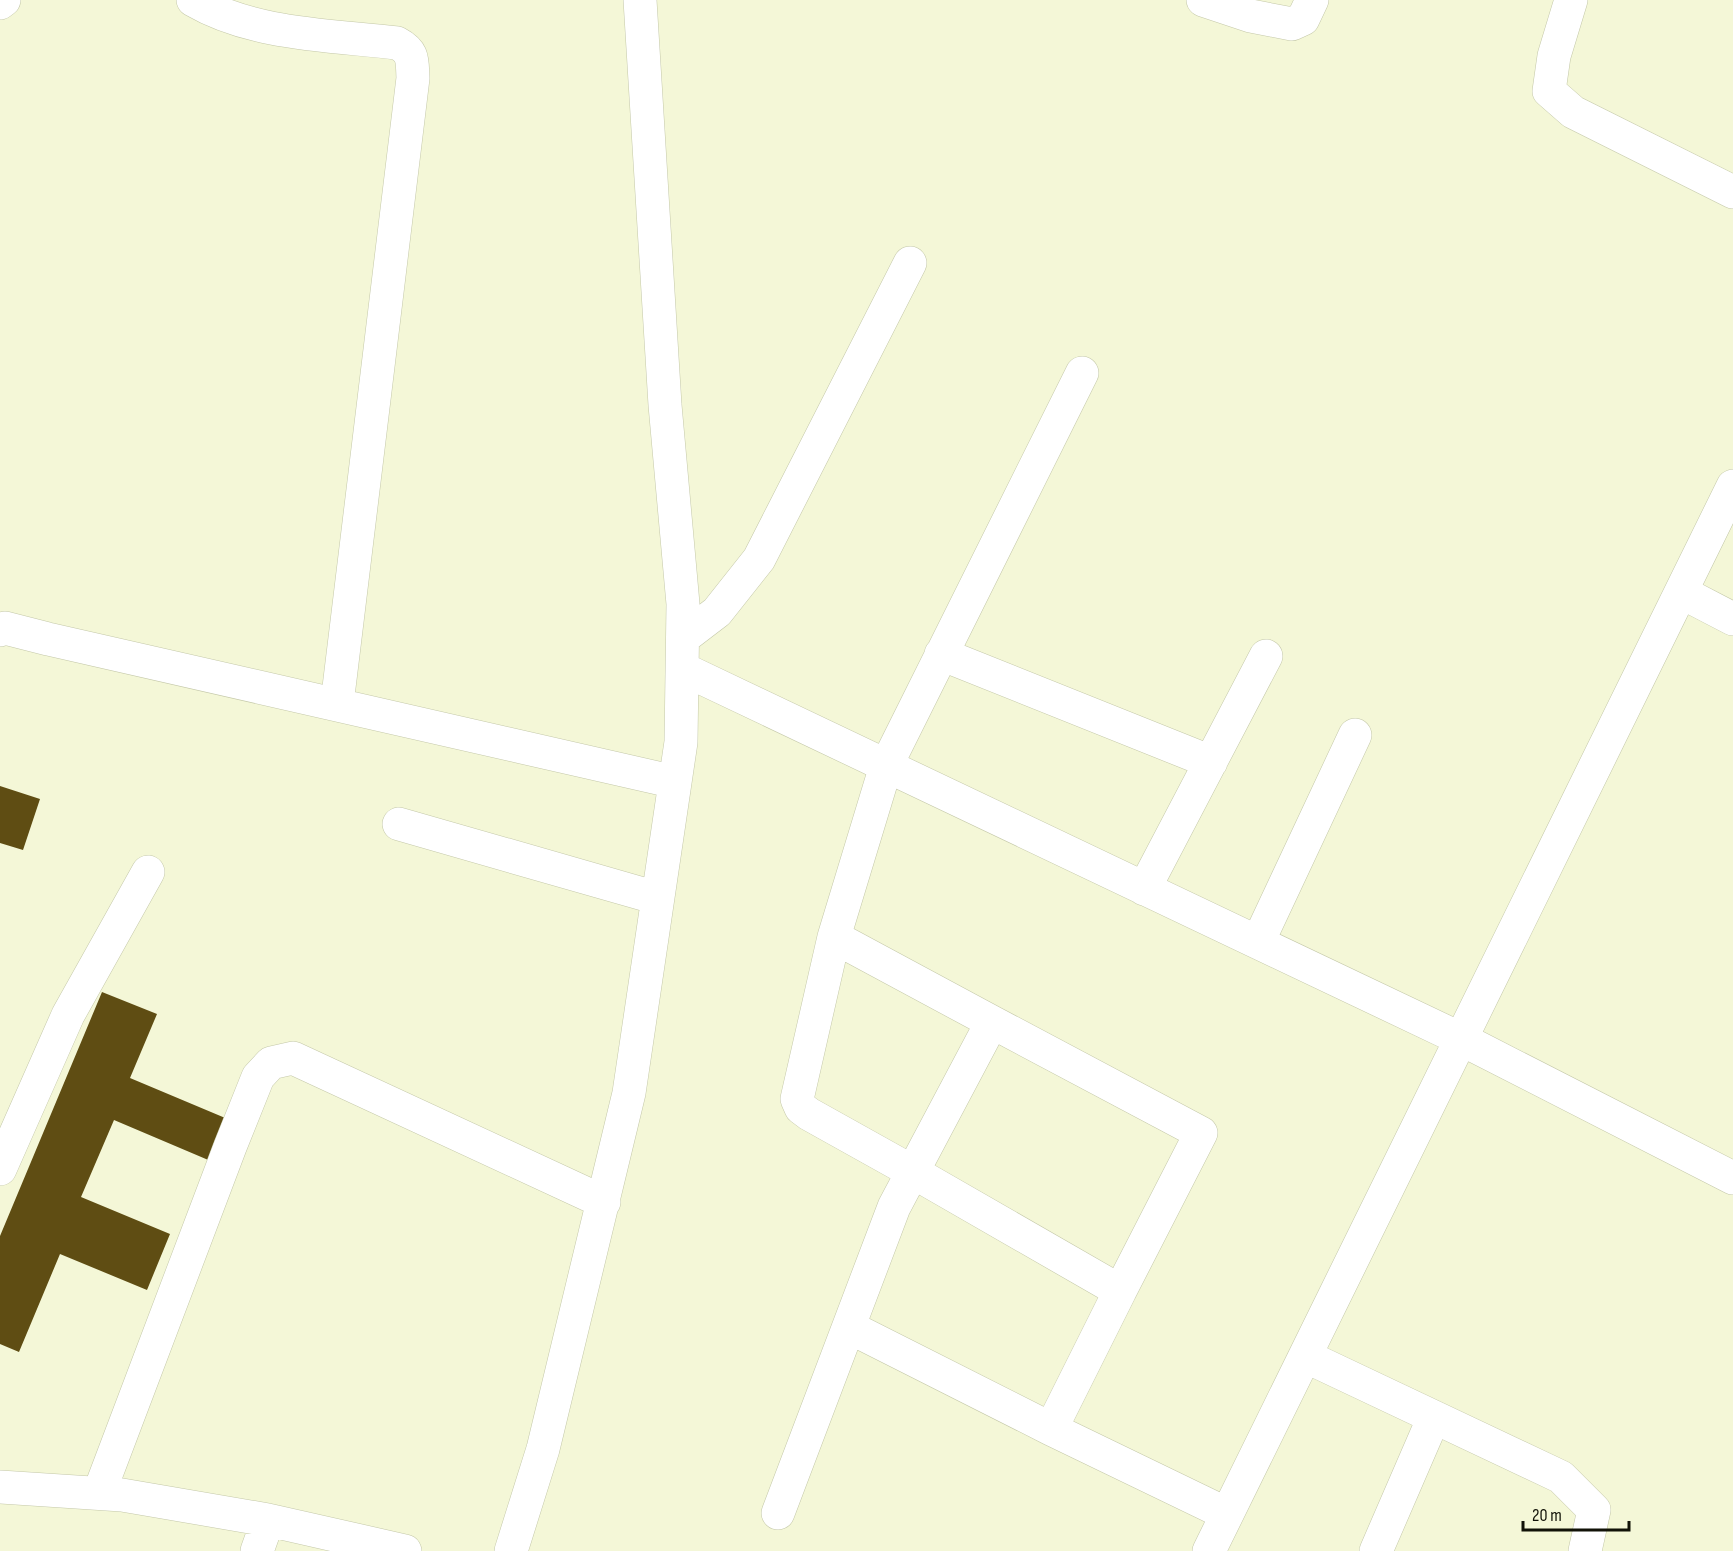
<svg xmlns="http://www.w3.org/2000/svg" width="1733" height="1551" viewBox="0 0 1733 1551" font-family="'Sofia Sans Condensed',sans-serif">
	<rect width="100%" height="100%" fill="#f4f7d7"/>
	<path fill="#5f4d13" d="M0 786 40 799 23 850 0 843Z
		M102 992 157 1014 130 1078 230 1120 213 1162 114 1120 81 1197 170 1234 147 1290 60 1254 19 1352 0 1344V1236Z"/>
	<g fill="none" stroke-linecap="round" stroke-linejoin="round">
		<g stroke="#c4c8a9" stroke-width="34">
			<path id="minor" d="M193 0C253 35 329 35 397 43 414 52 412 60 413 78L337 704
				M1203 0 1251 16 1292 24 1303 19 1312 0
				M1571 0 1554 56 1549 91 1573 112 1733 192
				M0 3 4 0
				M1681 592 1733 619
				M0 630 5 628 48 639 675 782
				M683 638 717 612 759 559 910 263
				M941 654 1211 762
				M683 669 1461 1039 1733 1178
				M399 824 657 898
				M1144 889 1266 656
				M834 937 797 1099 801 1108 809 1114 913 1172 1120 1291 1201 1133 992 1022 834 937 886 766 1082 373
				M1258 942 1355 735
				M0 1169 68 1015 148 872
				M849 1327 1051 1429 1227 1514
				M1305 1356 1561 1477 1594 1510 1585 1551
				M1051 1429 1120 1291
				M0 1487 122 1495 268 1520 405 1551
				M99 1493 230 1147 258 1077 271 1063 293 1058 604 1202
				M778 1513 894 1207 992 1022
				M257 1551 268 1520
				M511 1551 543 1449 629 1093 681 742 683 604 665 405 640 0
				M1209 1551 1733 486
				M1376 1551 1434 1417"/>
		</g>
		<use href="#minor" stroke="#fff" stroke-width="33"/>
	</g>
	<path d="M1523 1521v9h106v-9" fill="none" stroke="#111207" stroke-width="3"/>
	<text x="1532" y="1521" font-size="18" fill="#111207" stroke="#f4f7d7" stroke-width="4.5" paint-order="stroke">20 m</text>
</svg>
